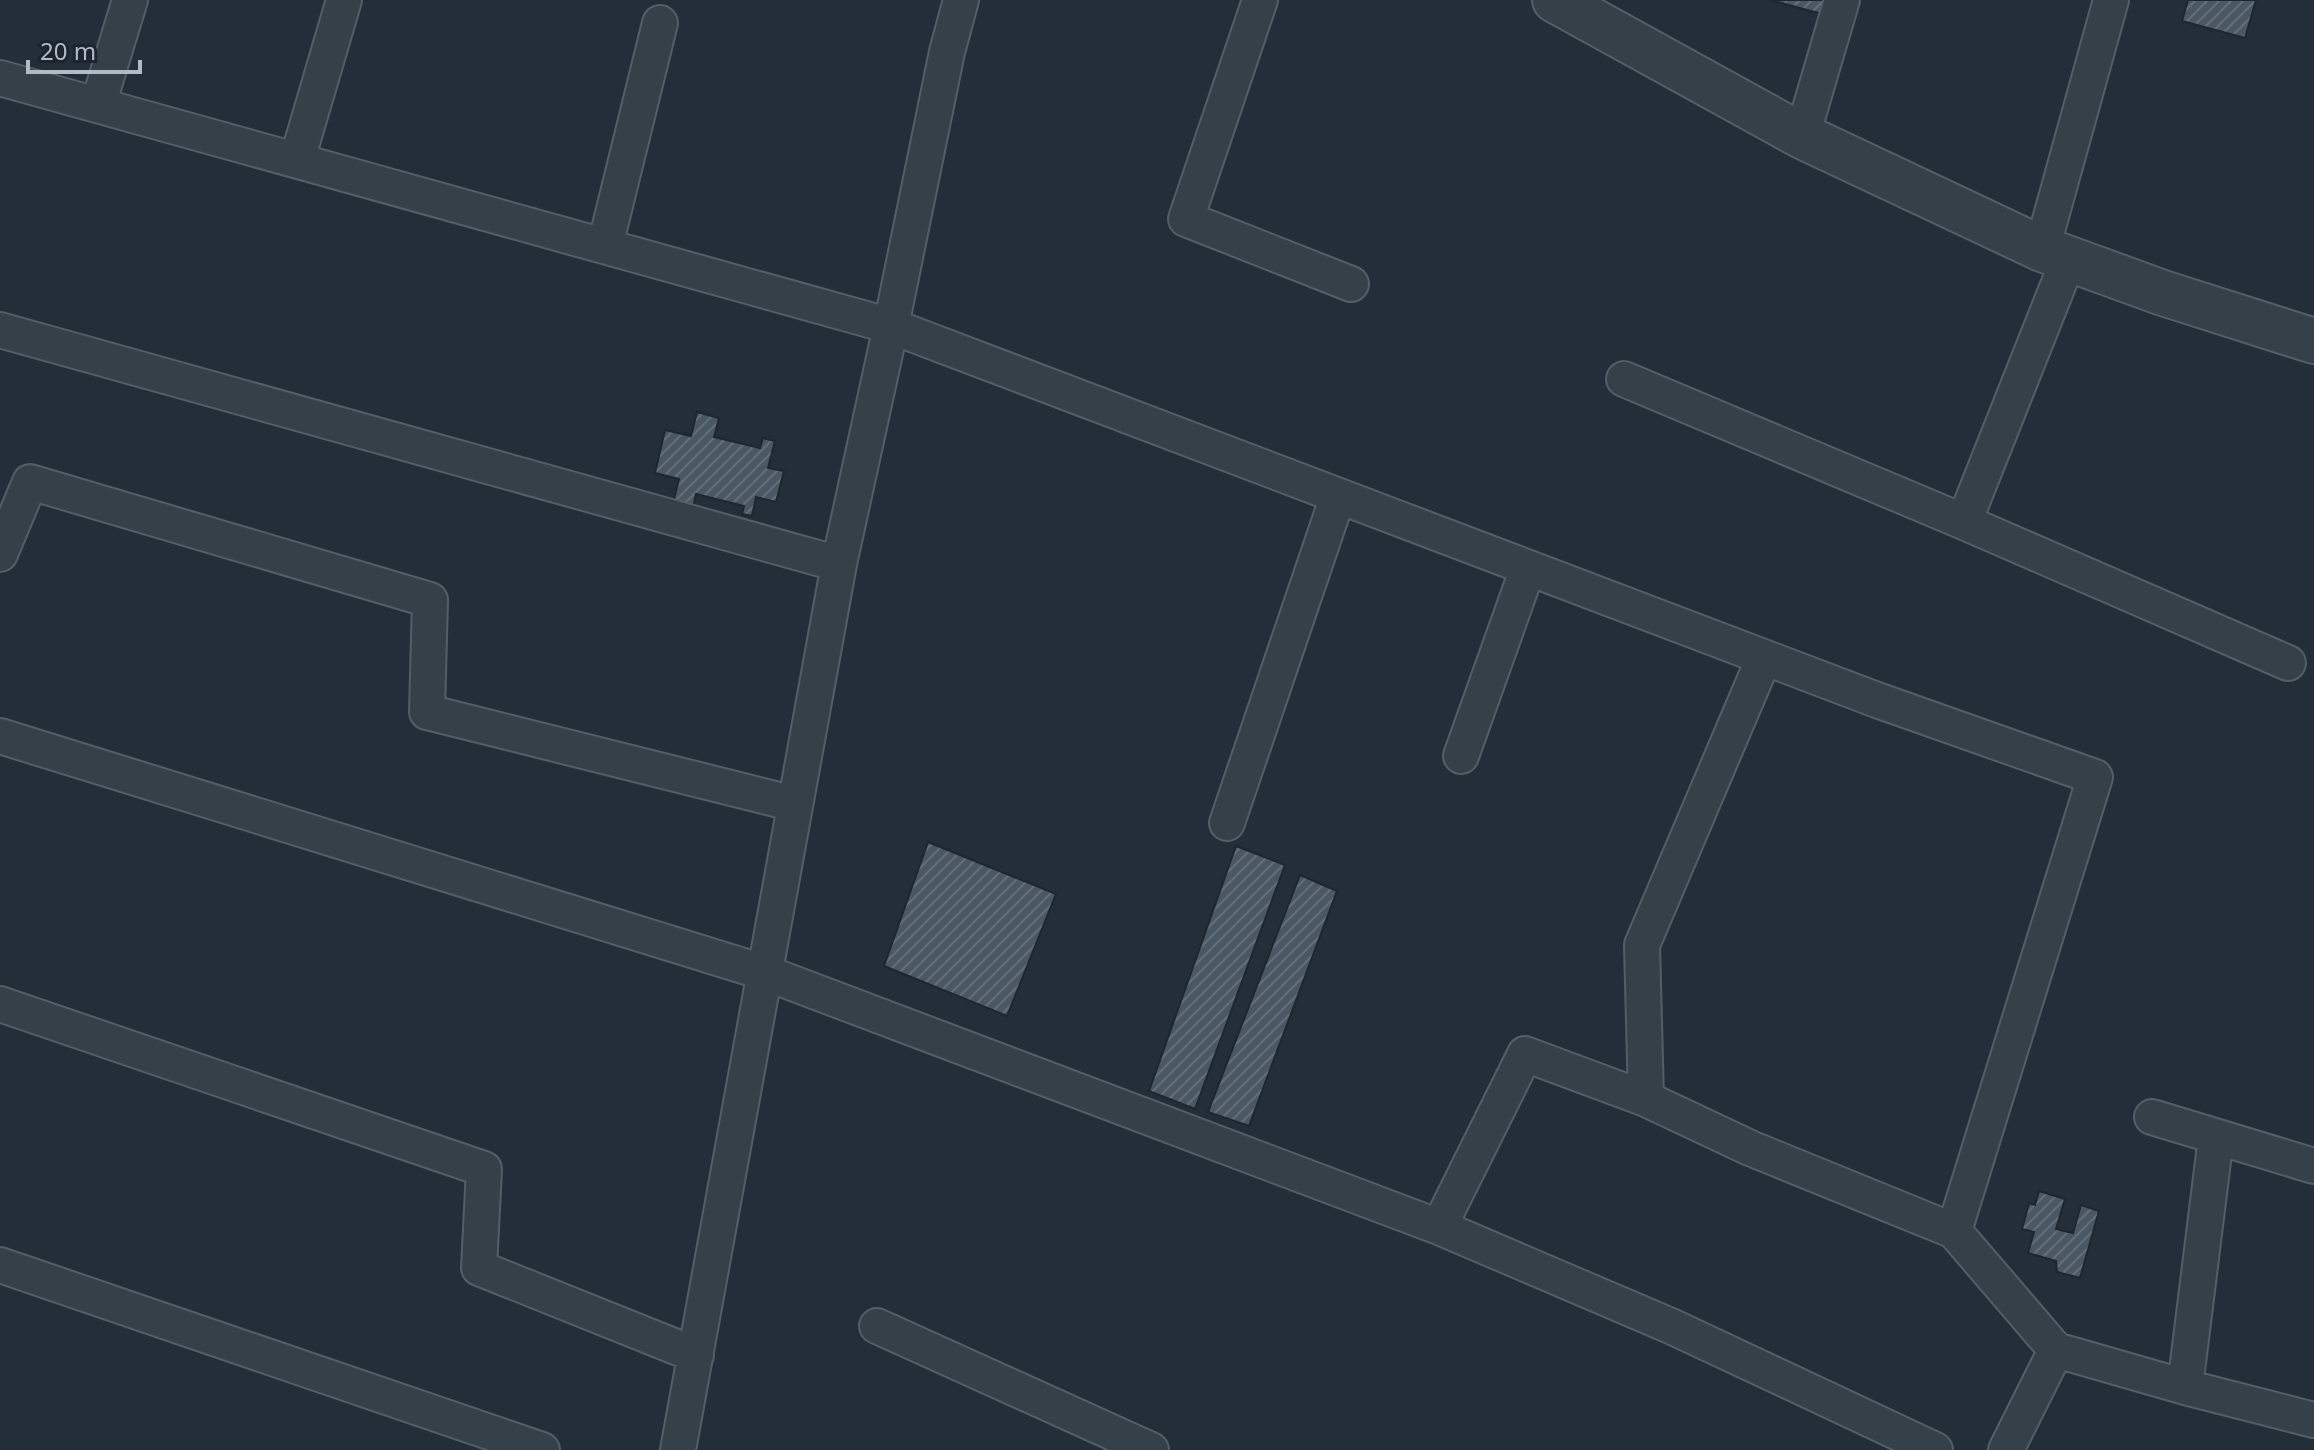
<svg xmlns="http://www.w3.org/2000/svg" width="2314" height="1450" viewBox="0 0 2314 1450" font-family="'Noto Sans',sans-serif">
	<defs>
		<pattern id="building-hatch" width="6" height="6" patternUnits="userSpaceOnUse" patternTransform="scale(2)"><rect width="6" height="6" fill="#4b5864"/><path d="M-1 1l2-2M0 6l6-6M5 7l2-2" fill="none" stroke="#636e79"/></pattern>
	</defs>
	<rect width="100%" height="100%" fill="#232e39"/>
	<path fill="url(#building-hatch)" stroke="#1e2730" stroke-width="2" d="M1770 0H1826L1822 14Z
		M2188 0H2256L2245 38 2182 21Z
		M697 412 719 418 714 437 760 448 763 438 775 441 768 468 784 471 776 502 756 497 752 516 742 514 744 506 696 494 693 508 673 503 679 479 655 473 665 430 691 436Z
		M928 842 1056 894 1007 1016 884 966Z
		M1236 846 1285 865 1195 1109 1149 1091Z
		M1300 875 1337 891 1249 1126 1208 1112Z
		M2039 1191 2065 1199 2056 1229 2073 1233 2081 1205 2099 1211 2080 1278 2057 1272 2056 1261 2028 1253 2034 1232 2022 1229 2029 1203 2035 1205Z"/>
	<g fill="none" stroke-linecap="round" stroke-linejoin="round">
		<g stroke="#545e67" stroke-width="38">
			<path id="minor" d="M1260 0 1186 219 1351 284
				M0 78 891 326 1877 700 2095 777 1954 1231 2056 1350
				M98 105 130 0
				M1802 136 1842 0
				M297 160 344 0
				M605 246 660 23
				M2042 249 2111 0
				M0 330 839 564
				M1624 379 1964 522 2288 663
				M1964 522 2069 258
				M0 554 30 482 430 600 427 712 795 804
				M1764 658 1642 945 1646 1099 1750 1148 1954 1231
				M0 736 766 973 1439 1227 1673 1327 1935 1450
				M1461 756 1528 568
				M1227 823 1338 496
				M0 1004 484 1169 479 1268 696 1355
				M2152 1117 2314 1166
				M1439 1227 1525 1054 1646 1099
				M0 1265 542 1450
				M877 1326 1151 1450
				M2185 1387 2216 1137
				M678 1450 839 564 891 326 947 52 961 0
				M2006 1450 2056 1350 2185 1387 2314 1420"/>
		</g>
		<g stroke="#545e67" stroke-width="48">
			<path id="tertiary" d="M1555 0 1802 136 2042 249 2163 293 2314 341"/>
		</g>
		<use href="#minor" stroke="#364049" stroke-width="34"/>
		<use href="#tertiary" stroke="#364049" stroke-width="44"/>
	</g>
	<path d="M28 60v12h112v-12" fill="none" stroke="#b1bbc5" stroke-width="4"/>
	<text x="40" y="60" font-size="24" fill="#b1bbc5" stroke="#1c252e" stroke-width="6" paint-order="stroke">20 m</text>
</svg>
